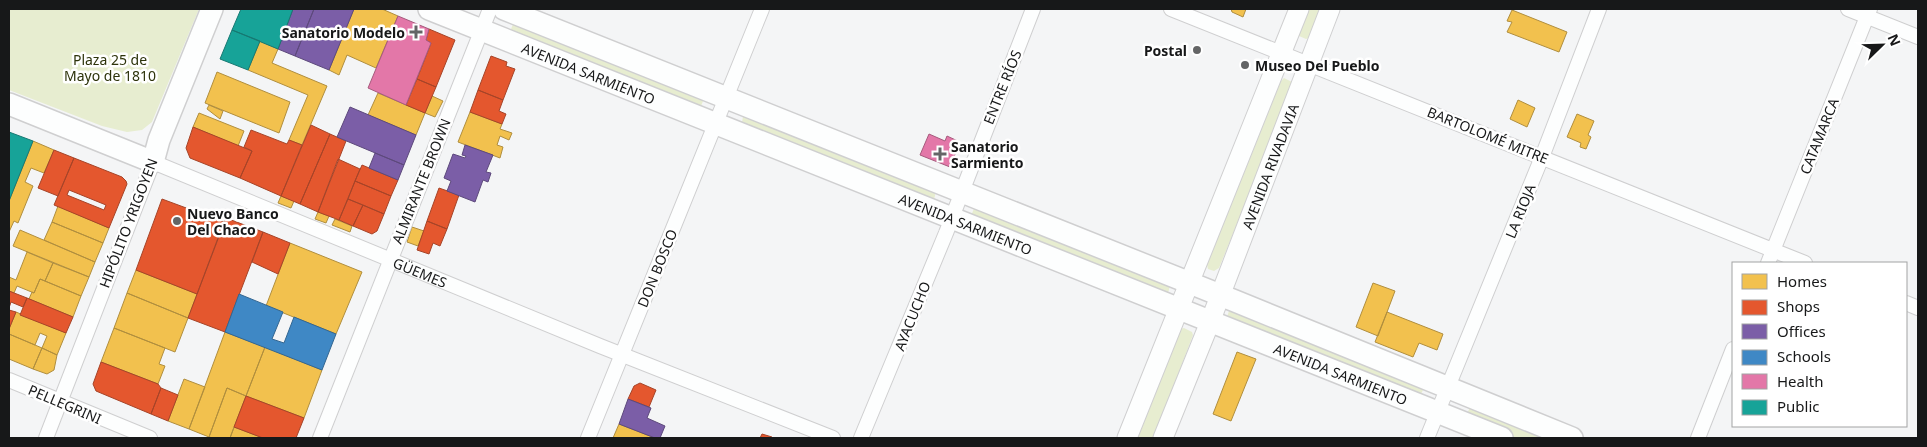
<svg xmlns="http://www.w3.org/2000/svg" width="1927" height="447" viewBox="0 0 1927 447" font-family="'Noto Sans',sans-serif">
	<rect width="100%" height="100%" fill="#f4f5f6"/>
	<path fill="#e7edd0" d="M9 9H199L152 122 142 130 127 132 102 126 9 90Z
		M1308 9H1322L1311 37 1306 39 1299 36V32Z
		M514 22 700 94 703 101 701 106 694 109 512 34 511 29Z
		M1284 78 1292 82 1293 86 1219 268 1214 271 1208 269 1207 265 1281 81Z
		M749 114 936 191 934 200 742 123 743 116Z
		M976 204 1170 286 1168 293 1164 296 970 218Z
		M1234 309 1422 385 1423 390 1421 394 1227 317 1229 311Z
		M1184 328 1192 332 1193 335 1154 438H1138L1180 329Z
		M1470 407 1558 438H1517L1468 419 1467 414Z"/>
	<path fill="#f2c14e" stroke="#b08e3e" d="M354 9H382L398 16 376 68 347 55 339 75 329 70Z
		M1231 9H1246L1243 17 1232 12Z
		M1512 10 1567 32 1559 52 1507 32 1512 22 1507 21Z
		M260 41 278 49 272 63 327 86 302 145 289 140 308 95 248 70Z
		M217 72 290 102 279 133 205 103Z
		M378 93 425 113 416 135 368 115Z
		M432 96 443 101 435 117 425 113Z
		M1518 100 1535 108 1527 127 1510 119Z
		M209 105 223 111 220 119 207 109Z
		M470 112 502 124 500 129 512 133 509 140 500 136 497 145 503 147 500 158 458 142Z
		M199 113 244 131 238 146 193 127Z
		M1577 114 1594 121 1588 135 1591 137 1586 149 1580 147 1581 143 1567 137Z
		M33 141 54 150 44 173 31 168 25 182 33 186 18 223 14 221 9 232V201Z
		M281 196 294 201 291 208 278 203Z
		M248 204 260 209 256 220 244 214Z
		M58 206 109 228 103 243 52 222Z
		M318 212 329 216 326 223 315 219Z
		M335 219 352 226 350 232 332 225Z
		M52 222 103 243 95 262 44 240Z
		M412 227 424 231 418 246 407 242Z
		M20 230 95 262 89 277 13 246Z
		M290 243 362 272 336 334 266 306Z
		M27 252 53 263 45 281 40 279 34 293 17 286 14 293 9 291V277L16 280Z
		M53 263 89 277 81 296 45 281Z
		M136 270 197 294 188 318 127 293Z
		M40 279 81 296 73 317 29 299 32 292 34 293Z
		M1373 283 1395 291 1378 336 1356 327Z
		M127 293 188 318 175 352 114 328Z
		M16 312 66 333 57 355 42 348 47 336 40 333 35 345 9 334V329Z
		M1387 312 1443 334 1437 350 1419 343 1413 357 1375 342Z
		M114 328 165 348 159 364 165 366 158 384 101 362Z
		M225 332 265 347 246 396 227 388 209 437 189 429Z
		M9 334 42 348 33 369 9 359Z
		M265 347 322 370 304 418 246 396Z
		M42 348 57 355 54 370 47 374 33 369Z
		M1237 352 1256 359 1231 421 1213 414Z
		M184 379 205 387 189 429 168 421Z
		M227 388 246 396 230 438H213L209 437Z
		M619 424 655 438H613Z
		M234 427 263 438H230Z"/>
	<path fill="#e4572e" stroke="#a64428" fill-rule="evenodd" d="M429 29 455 40 436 87 417 79 431 43 426 40Z
		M491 56 507 62 506 66 515 69 503 100 478 90Z
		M417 79 436 87 425 113 406 105Z
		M478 90 503 100 499 111 506 114 502 124 470 112Z
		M311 125 330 134 300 204 281 196Z
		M193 127 252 151 240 178 190 158 186 148Z
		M251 130 287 144 289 140 302 145 281 196 240 178 252 151 244 147Z
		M330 134 346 141 318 212 300 204Z
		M54 150 74 158 58 196 38 188Z
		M74 158 122 177 126 181 127 184 109 228 54 205ZM69 190 106 205 104 210 67 195Z
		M338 159 360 169 339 220 318 212Z
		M362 165 398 180 391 196 355 181Z
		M355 181 391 196 384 214 348 199Z
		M439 188 459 195 447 229 427 221Z
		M162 199 224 222 197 294 136 270Z
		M348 199 363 205 353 226 339 220Z
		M363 205 384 214 377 231 372 234 353 226Z
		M226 218 263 232 225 332 188 318Z
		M427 221 447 229 440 246 433 243 429 254 417 250Z
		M263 232 290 243 278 274 252 262Z
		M9 291 27 298 23 307 11 302 9 308Z
		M27 298 73 317 66 333 20 315Z
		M9 310 16 312 9 329Z
		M101 362 158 384 161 388 151 414 96 391 93 384Z
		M640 383 656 390 649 407 628 399 634 386Z
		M161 388 178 395 168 421 151 414Z
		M246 396 304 418 296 438H263L234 427Z
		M762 434 772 437V438H760Z"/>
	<path fill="#7b5ea7" stroke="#5d497c" d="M293 9H314L295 56 278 49Z
		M314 9H354L329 70 295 56Z
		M350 107 416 135 404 165 337 137Z
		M465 145 493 155 486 172 491 173 488 182 483 180 475 202 447 191 451 181 444 178 453 154 465 158 466 156 462 155Z
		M375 153 404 165 398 180 369 168Z
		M628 399 651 408 647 418 665 426 660 438H655L619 424Z"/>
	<path fill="#3f88c5" stroke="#336691" d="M239 294 283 312 272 339 284 343 294 317 336 334 322 370 225 332Z"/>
	<path fill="#e377a8" stroke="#a65a7d" d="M398 16 429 29 426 40 431 43 406 105 368 88Z
		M929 134 945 141 947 136 960 142 950 167 920 155Z"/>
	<path fill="#17a398" stroke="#177972" d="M241 9H293L278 49 232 30Z
		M232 30 260 41 248 70 220 59Z
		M9 132 33 141 9 201Z"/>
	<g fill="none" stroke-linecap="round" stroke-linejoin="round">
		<g stroke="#cfcfd0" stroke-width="16">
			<g id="minor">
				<path d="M1171 9 1805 263"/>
				<path d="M1848 9 1918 37"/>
				<path d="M1768 263 1870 9"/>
				<path d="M1906 303 1918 308"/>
				<path d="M9 380 150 438"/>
				<path id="s1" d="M46 438 153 162 600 346 833 438"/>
				<path d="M320 438 490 9"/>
				<path d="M588 438 762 9"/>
				<path d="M861 438 946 233 1033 9"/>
				<path d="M1427 438 1542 157 1599 9"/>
				<path d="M1698 438 1733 349"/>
			</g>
		</g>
		<g stroke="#cfcfd0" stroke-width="21">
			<g id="secondary">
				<path d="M1127 438 1299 9"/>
				<path id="s2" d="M1163 438 1210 322 1330 9"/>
			</g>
		</g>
		<g stroke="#cfcfd0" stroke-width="24">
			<g id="primary">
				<path id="s3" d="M429 9 1502 438"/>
				<path d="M504 9 1235 301 1572 438"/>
				<path d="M9 104 153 162 159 140 212 9"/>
			</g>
		</g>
		<use href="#minor" stroke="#fdfefe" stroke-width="14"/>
		<use href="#secondary" stroke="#fdfefe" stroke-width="19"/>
		<use href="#primary" stroke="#fdfefe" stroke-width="21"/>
	</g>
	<g fill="#646566" stroke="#fff" stroke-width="2">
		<path d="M413.5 24.5h5v5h5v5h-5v5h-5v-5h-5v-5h5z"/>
		<circle cx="1197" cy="50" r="5"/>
		<circle cx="1245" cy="65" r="5"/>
		<path d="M937.5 146.5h5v5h5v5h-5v5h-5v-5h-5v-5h5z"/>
		<circle cx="177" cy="221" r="5"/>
	</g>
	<g text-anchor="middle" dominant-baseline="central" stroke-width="5" stroke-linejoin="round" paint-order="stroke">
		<g font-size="14" font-weight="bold" fill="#171819" stroke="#fff" text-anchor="start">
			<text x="405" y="32" text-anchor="end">Sanatorio Modelo</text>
			<text x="1187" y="50" text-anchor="end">Postal</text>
			<text x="1255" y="65">Museo Del Pueblo</text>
			<text x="951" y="146">Sanatorio<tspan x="951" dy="16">Sarmiento</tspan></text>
			<text x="187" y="213">Nuevo Banco<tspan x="187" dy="16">Del Chaco</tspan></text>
		</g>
		<g font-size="14" fill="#2d330b" stroke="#fff">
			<text x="110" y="59">Plaza 25 de<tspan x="110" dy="16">Mayo de 1810</tspan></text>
		</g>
		<g font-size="14" fill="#171819" stroke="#fff">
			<text stroke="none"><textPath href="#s3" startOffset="172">AVENIDA SARMIENTO</textPath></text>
			<text transform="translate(1002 87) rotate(-68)">ENTRE RÍOS</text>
			<text transform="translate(1488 135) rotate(22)">BARTOLOMÉ MITRE</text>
			<text transform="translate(1819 136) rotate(-68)">CATAMARCA</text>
			<text stroke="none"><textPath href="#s2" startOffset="292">AVENIDA RIVADAVIA</textPath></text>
			<text transform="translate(421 181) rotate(-68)">ALMIRANTE BROWN</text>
			<text transform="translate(1520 211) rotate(-68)">LA RIOJA</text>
			<text transform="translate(128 223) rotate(-69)">HIPÓLITO YRIGOYEN</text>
			<text stroke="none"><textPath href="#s3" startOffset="578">AVENIDA SARMIENTO</textPath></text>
			<text transform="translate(657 268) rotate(-68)">DON BOSCO</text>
			<text stroke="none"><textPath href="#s1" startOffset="585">GÜEMES</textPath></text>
			<text transform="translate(912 316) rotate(-68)">AYACUCHO</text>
			<text stroke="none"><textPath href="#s3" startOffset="982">AVENIDA SARMIENTO</textPath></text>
			<text transform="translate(65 404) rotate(23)">PELLEGRINI</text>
		</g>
	</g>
	<rect width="1927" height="447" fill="none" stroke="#171819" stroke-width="20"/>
	<rect x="1732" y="262" width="175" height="165" fill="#ffffff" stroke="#a2a3a3"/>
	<rect x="1742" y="274" width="25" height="15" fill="#f2c14e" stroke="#a2a3a3"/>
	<text x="1777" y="287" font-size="15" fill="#171819">Homes</text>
	<rect x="1742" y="300" width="25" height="15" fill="#e4572e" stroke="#a2a3a3"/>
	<text x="1777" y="312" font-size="15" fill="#171819">Shops</text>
	<rect x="1742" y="324" width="25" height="15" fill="#7b5ea7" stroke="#a2a3a3"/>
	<text x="1777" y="337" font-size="15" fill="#171819">Offices</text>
	<rect x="1742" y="350" width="25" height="15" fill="#3f88c5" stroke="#a2a3a3"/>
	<text x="1777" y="362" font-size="15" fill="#171819">Schools</text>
	<rect x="1742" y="374" width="25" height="15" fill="#e377a8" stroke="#a2a3a3"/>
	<text x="1777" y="387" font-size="15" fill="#171819">Health</text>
	<rect x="1742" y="400" width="25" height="15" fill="#17a398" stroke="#a2a3a3"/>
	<text x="1777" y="412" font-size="15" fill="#171819">Public</text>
	<g transform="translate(1882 45) rotate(67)" stroke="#ffffff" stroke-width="4" paint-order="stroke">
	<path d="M0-4L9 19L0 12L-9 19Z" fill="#171819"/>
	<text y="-8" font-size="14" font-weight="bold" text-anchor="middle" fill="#171819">N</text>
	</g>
</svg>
